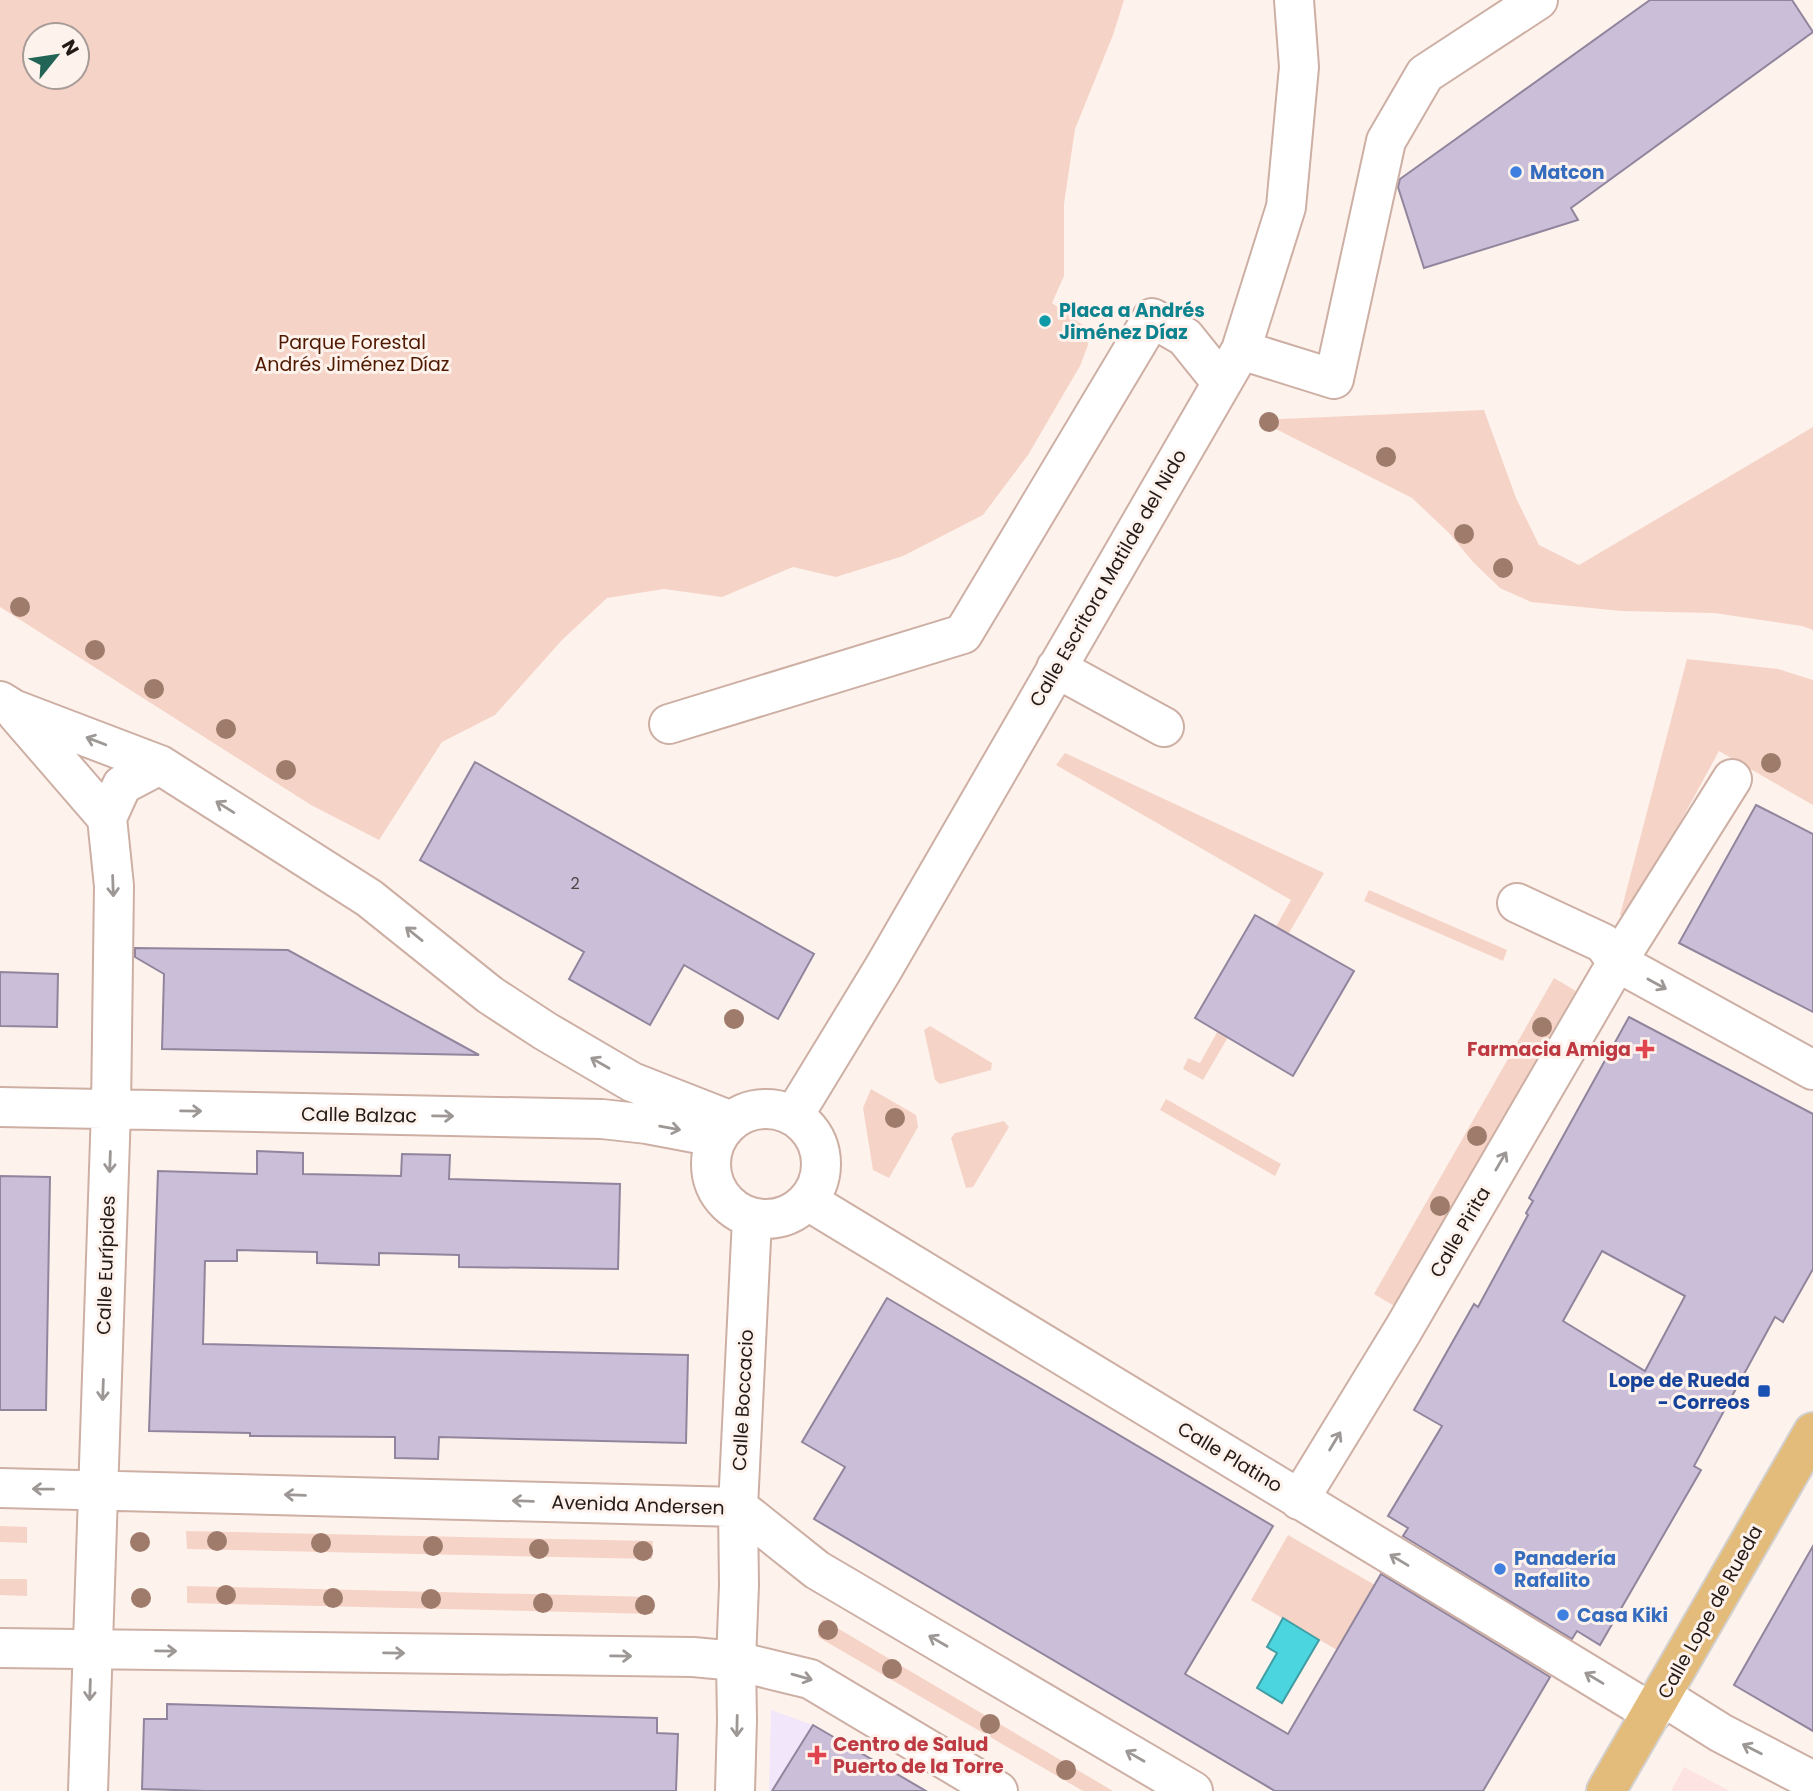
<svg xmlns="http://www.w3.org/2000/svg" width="1813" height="1791" viewBox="0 0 1813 1791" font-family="Poppins,sans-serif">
	<rect width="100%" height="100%" fill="#fef2ed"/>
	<path fill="#fee3e3" d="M1684 1767 1730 1791H1671Z"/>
	<path fill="#f1e6fa" d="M771 1710 813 1725 926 1791H769Z"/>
	<path fill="#f5d4c7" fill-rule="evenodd" d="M0 0H1124L1113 35 1075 129 1064 204V276L1052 303 1087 328 1088 345 1080 366 1028 455 983 515 903 556 836 577 793 567 722 597 664 589 607 598 562 640 495 715 442 742 379 840 311 805 0 607ZM77 35V77H35V35Z
		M1484 410 1516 498 1539 545 1579 565 1813 427V630L1802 626 1714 613 1621 611 1531 602 1500 588 1473 562 1449 533 1412 498 1258 420Z
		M1687 659 1778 669 1813 680V805L1719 751 1628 918 1620 915Z
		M1065 753 1324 873 1203 1080 1183 1069 1188 1058 1200 1063 1291 900 1056 765Z
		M1369 890 1507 950 1503 961 1364 901Z
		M1554 978 1576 991 1396 1307 1374 1294Z
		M930 1026 992 1063 991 1070 940 1084 935 1080 924 1030Z
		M871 1089 916 1115 918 1127 889 1178 873 1170 863 1108Z
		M1166 1099 1281 1164 1275 1176 1160 1110Z
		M1004 1121 1009 1127 973 1187 966 1188 951 1138 955 1133Z
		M0 1526 27 1527V1543L0 1542Z
		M186 1531 653 1541 652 1559 187 1549Z
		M1288 1535 1375 1585 1337 1650 1251 1600Z
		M0 1579H27V1596L0 1595Z
		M187 1586 652 1597 653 1614 187 1603Z
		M822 1619 1113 1791H1083L818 1637Z"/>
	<path fill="#4bd5df" stroke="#409da3" stroke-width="2" d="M1283 1618 1319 1640 1282 1703 1257 1688 1277 1653 1267 1647Z"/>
	<path fill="#cbbed8" stroke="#91859d" stroke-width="2" fill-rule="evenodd" d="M1650 0H1792L1813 32 1571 208 1578 220 1424 268 1398 187 1400 179Z
		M475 762 814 954 778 1019 684 965 650 1025 569 979 584 952 420 860Z
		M1756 805 1813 834V1012L1679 943Z
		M1255 915 1354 971 1293 1076 1195 1018Z
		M135 948 288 950 479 1055 162 1049 164 974 135 957Z
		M0 972 58 974 57 1027 0 1026Z
		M1629 1017 1813 1114V1269L1783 1322 1775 1317 1694 1466 1701 1470 1600 1645 1577 1631 1572 1639 1403 1536 1408 1528 1388 1516 1442 1426 1414 1410 1474 1304 1478 1307 1528 1215 1526 1213 1533 1201 1529 1198ZM1602 1251 1685 1296 1645 1371 1563 1321Z
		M257 1151 303 1153V1174L401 1176 402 1154 450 1155 449 1179 620 1184 618 1269 459 1267V1255L379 1253V1265L317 1263V1252L237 1250V1261H205L203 1344 688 1355 686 1443 439 1437 438 1459 395 1458V1437L250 1436V1433L149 1431 158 1171 257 1174Z
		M0 1176 50 1177 46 1410H0Z
		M887 1298 1273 1526 1185 1674 1288 1734 1381 1574 1550 1677 1483 1791H1275L814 1519 845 1467 802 1442Z
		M1813 1546V1731L1734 1685Z
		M167 1704 657 1718V1733L678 1734 676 1791H207L142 1789 144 1719H167Z
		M813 1725 926 1791H772Z"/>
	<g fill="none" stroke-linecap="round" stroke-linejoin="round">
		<g stroke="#cdafa4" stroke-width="42">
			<path id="minor" d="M1241 350 1334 379 1386 141 1425 74 1538 0
				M1056 668 1164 727
				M0 701 13 709 160 765 369 898 490 995 545 1031 632 1082 729 1120
				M17 714 107 818
				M669 724 963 634 1152 318 1185 337 1222 383
				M1517 903 1603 943 1617 962 1732 779
				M0 1107 602 1119 647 1124 716 1137
				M711 1164a55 55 0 1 1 110 0a55 55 0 1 1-110 0Z
				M794 1115 883 969 1241 350 1286 207 1299 67 1294 0
				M808 1201 1652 1713
				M0 1488 738 1507 817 1570 1193 1791
				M1299 1500 1403 1330 1617 962 1813 1070
				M0 1648 693 1657 736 1661 810 1679 998 1791
				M1662 1696 1721 1733 1813 1781
				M88 1791 111 1110 114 886 107 818 122 785 160 765
				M735 1791 737 1720 736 1661 739 1585 738 1507 752 1219"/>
		</g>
		<g stroke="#d3d1d0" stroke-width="42">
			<path id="major" d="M1606 1791 1813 1432"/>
		</g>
		<use href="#minor" stroke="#fff" stroke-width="38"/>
		<use href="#major" stroke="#e3bb7a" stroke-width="38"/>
	</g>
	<g fill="#9e7b6b">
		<circle cx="1269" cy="422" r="10"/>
		<circle cx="1386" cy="457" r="10"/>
		<circle cx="1464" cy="534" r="10"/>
		<circle cx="1503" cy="568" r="10"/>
		<circle cx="20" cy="607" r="10"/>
		<circle cx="95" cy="650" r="10"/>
		<circle cx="154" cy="689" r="10"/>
		<circle cx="226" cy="729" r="10"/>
		<circle cx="1771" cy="763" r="10"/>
		<circle cx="286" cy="770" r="10"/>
		<circle cx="734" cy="1019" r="10"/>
		<circle cx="1542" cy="1027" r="10"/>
		<circle cx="895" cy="1118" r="10"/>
		<circle cx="1477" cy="1136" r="10"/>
		<circle cx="1440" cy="1206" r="10"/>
		<circle cx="217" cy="1541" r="10"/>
		<circle cx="140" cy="1542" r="10"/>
		<circle cx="321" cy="1543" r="10"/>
		<circle cx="433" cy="1546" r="10"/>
		<circle cx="539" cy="1549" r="10"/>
		<circle cx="643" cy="1551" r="10"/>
		<circle cx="226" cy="1595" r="10"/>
		<circle cx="141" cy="1598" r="10"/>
		<circle cx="333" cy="1598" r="10"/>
		<circle cx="431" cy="1599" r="10"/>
		<circle cx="543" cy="1603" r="10"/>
		<circle cx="645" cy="1605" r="10"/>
		<circle cx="828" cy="1630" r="10"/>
		<circle cx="892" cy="1669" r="10"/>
		<circle cx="990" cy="1724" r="10"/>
		<circle cx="1066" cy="1770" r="10"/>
	</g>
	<defs><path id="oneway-shaft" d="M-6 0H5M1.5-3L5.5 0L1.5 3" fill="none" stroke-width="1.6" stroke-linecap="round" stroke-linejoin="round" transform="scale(1.75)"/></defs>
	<g stroke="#9d9896">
		<use href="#oneway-shaft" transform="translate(96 741) rotate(-159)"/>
		<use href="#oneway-shaft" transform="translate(225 807) rotate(-148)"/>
		<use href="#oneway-shaft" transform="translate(113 886) rotate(88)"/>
		<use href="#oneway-shaft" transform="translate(414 934) rotate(-141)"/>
		<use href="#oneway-shaft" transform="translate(1657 984) rotate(29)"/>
		<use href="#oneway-shaft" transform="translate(600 1063) rotate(-150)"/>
		<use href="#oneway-shaft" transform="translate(191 1111) rotate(1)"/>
		<use href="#oneway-shaft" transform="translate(443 1116) rotate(1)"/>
		<use href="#oneway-shaft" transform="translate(670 1128) rotate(10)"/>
		<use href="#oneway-shaft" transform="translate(1501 1161) rotate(-60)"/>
		<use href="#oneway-shaft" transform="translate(110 1162) rotate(92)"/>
		<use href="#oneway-shaft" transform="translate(103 1390) rotate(92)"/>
		<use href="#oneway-shaft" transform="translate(1335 1441) rotate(-59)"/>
		<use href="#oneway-shaft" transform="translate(43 1489) rotate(-179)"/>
		<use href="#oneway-shaft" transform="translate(295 1495) rotate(-178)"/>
		<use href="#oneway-shaft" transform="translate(523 1501) rotate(-178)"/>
		<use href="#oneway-shaft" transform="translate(1399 1560) rotate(-149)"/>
		<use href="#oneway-shaft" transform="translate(938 1641) rotate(-150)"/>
		<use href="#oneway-shaft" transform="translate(166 1651) rotate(1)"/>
		<use href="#oneway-shaft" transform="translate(394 1653) rotate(1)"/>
		<use href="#oneway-shaft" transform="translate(621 1656) rotate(1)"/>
		<use href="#oneway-shaft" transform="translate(802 1677) rotate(16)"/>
		<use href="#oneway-shaft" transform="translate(1594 1678) rotate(-149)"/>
		<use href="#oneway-shaft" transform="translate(90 1690) rotate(92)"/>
		<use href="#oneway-shaft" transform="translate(737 1726) rotate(91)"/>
		<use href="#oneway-shaft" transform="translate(1752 1749) rotate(-153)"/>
		<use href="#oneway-shaft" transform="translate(1135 1756) rotate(-150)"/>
	</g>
	<g fill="#3f7fe0" stroke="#fef2ed" stroke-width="2.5">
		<circle cx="1516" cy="172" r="7"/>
		<circle cx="1500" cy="1569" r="7"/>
		<circle cx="1563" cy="1615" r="7"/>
	</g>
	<circle fill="#0f9aa8" stroke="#fef2ed" stroke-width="2.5" cx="1045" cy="321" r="7"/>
	<g fill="#e0444e" stroke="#fef2ed" stroke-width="2.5">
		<path d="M1641.5 1038.5h7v7h7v7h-7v7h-7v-7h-7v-7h7z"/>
		<path d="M813.5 1744.5h7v7h7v7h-7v7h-7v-7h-7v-7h7z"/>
	</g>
	<rect fill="#1a4fb4" stroke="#fef2ed" stroke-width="2.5" x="1757" y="1384" width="14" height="14" rx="3.5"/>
	<g text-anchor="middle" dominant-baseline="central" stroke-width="6" stroke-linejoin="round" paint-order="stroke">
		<g font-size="16" fill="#4e4446">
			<text x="575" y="883">2</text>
		</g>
		<g font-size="19" font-weight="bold" fill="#366cbe" stroke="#fef2ed" text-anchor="start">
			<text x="1530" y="172">Matcon</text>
			<text x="1514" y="1558">Panadería<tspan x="1514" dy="22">Rafalito</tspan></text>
			<text x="1577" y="1615">Casa Kiki</text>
		</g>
		<g font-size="19" font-weight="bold" fill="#0d838f" stroke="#fef2ed" text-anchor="start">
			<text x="1059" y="310">Placa a Andrés<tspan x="1059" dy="22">Jiménez Díaz</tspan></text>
		</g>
		<g font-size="19" fill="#4f1900" stroke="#fef2ed">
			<text x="352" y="342">Parque Forestal<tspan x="352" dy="22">Andrés Jiménez Díaz</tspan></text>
		</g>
		<g font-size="19" fill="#251b16" stroke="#fef2ed">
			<text transform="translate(1108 578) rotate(-60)">Calle Escritora Matilde del Nido</text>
			<text transform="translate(359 1115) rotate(1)">Calle Balzac</text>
			<text transform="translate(1460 1232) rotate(-60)">Calle Pirita</text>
			<text transform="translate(106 1265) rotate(-88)">Calle Eurípides</text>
			<text transform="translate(743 1400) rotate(-87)">Calle Boccacio</text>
			<text transform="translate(1230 1457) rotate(31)">Calle Platino</text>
			<text transform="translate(638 1505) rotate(2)">Avenida Andersen</text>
			<text transform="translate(1710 1612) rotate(-61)">Calle Lope de Rueda</text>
		</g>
		<g font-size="19" font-weight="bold" fill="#be3a42" stroke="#fef2ed" text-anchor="end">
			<text x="1631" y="1049">Farmacia Amiga</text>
			<text x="833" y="1744" text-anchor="start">Centro de Salud<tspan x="833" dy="22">Puerto de la Torre</tspan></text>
		</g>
		<g font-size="19" font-weight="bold" fill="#164399" stroke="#fef2ed" text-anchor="end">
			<text x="1750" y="1380">Lope de Rueda<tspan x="1750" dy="22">- Correos</tspan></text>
		</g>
	</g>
	<g transform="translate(56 56) rotate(60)"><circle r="33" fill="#fef2ed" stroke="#a79c97" stroke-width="2"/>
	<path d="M0-5L12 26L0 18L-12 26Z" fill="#226556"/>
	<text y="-10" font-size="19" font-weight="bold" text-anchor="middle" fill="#251b16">N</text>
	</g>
</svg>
